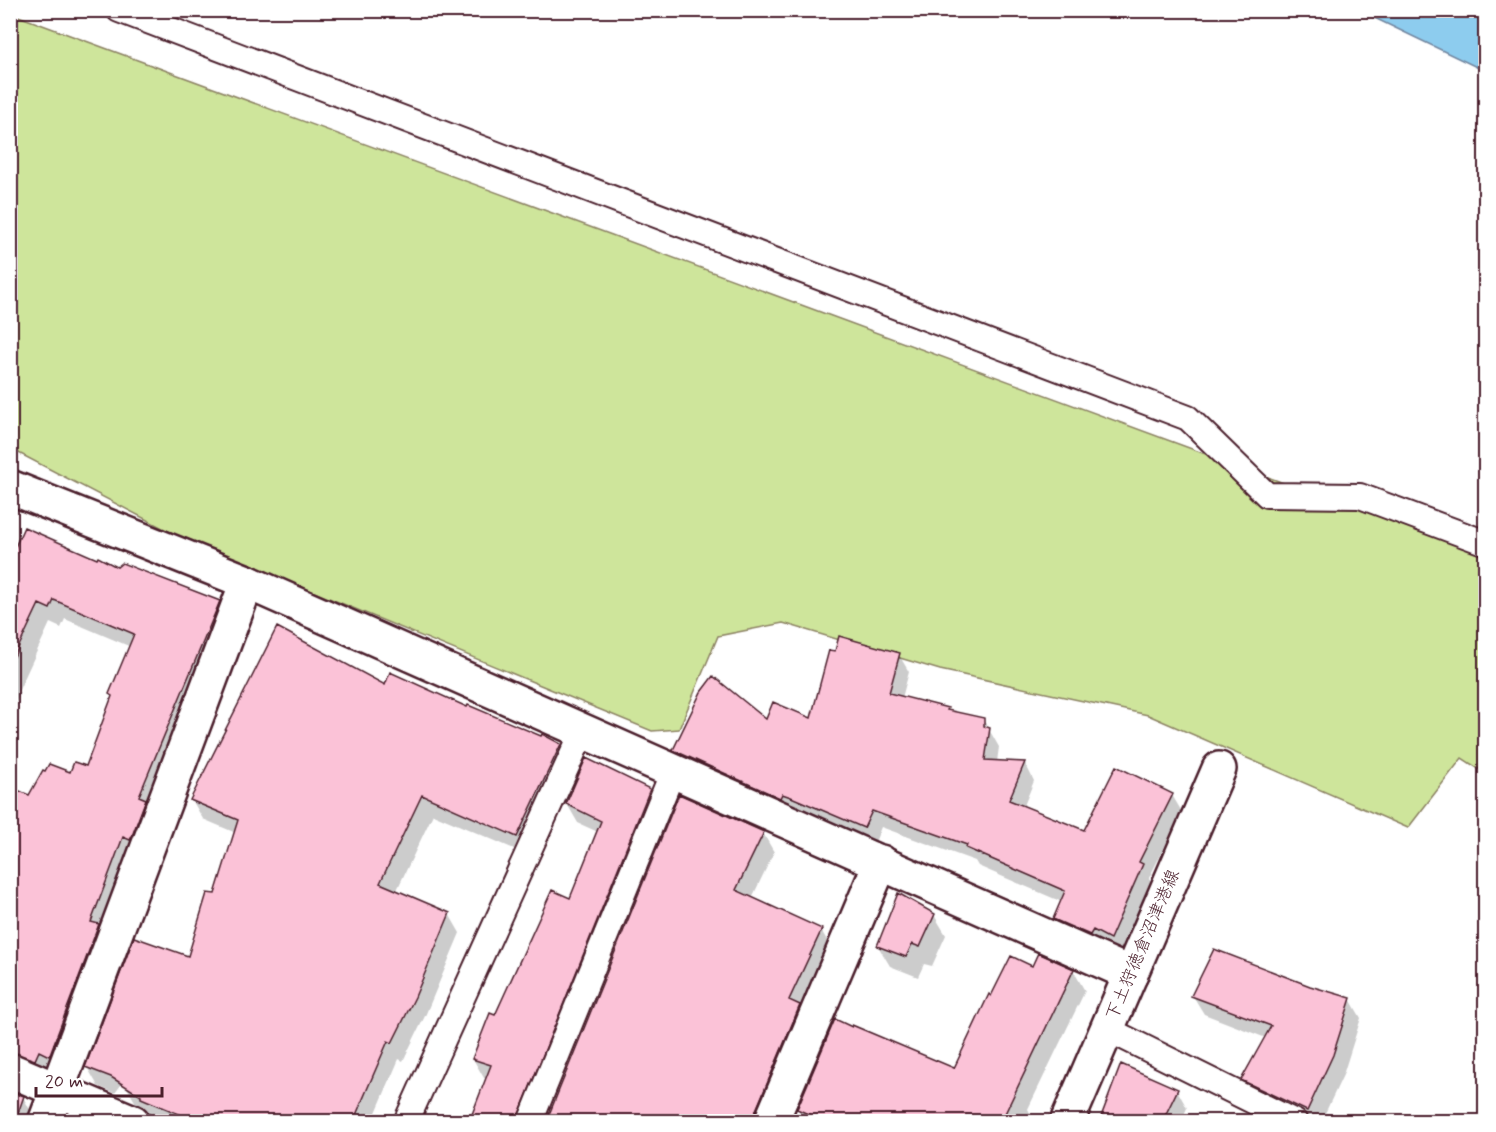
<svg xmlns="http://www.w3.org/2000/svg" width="1496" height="1132" viewBox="0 0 1496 1132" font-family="Mynerve,'Klee One',sans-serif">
	<rect width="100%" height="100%" fill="#fff"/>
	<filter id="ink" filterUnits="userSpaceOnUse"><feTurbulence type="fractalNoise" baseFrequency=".0167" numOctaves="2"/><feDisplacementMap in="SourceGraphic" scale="12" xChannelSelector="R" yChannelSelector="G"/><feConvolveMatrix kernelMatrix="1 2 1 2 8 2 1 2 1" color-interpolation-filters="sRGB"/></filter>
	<g filter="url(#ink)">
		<path fill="#cee59b" stroke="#8c8263" stroke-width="1.5" d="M10 13 1303 490 1485 550V773L1462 758 1408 828 1148 715 940 670 783 623 718 636 679 729 652 731 178 536 11 449Z"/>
		<path fill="#8dccee" stroke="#7287a0" stroke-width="1.5" d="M1360 11H1485V71Z"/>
		<path fill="#0003" d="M10 562 117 569 219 602 230 622 61 1074H10V788L30 797 71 774 87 767 113 699 110 694 131 647 65 619 61 628 50 623 18 692 20 694 10 717Z
			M899 655 909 672 902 698 947 710 948 712 983 719 999 747 997 762 1025 763 1034 781 1023 808 1085 832 1172 795 1182 812 1149 878 1152 883 1120 955 1065 936 1055 919 1062 902 978 866 975 861 881 827 874 845 685 768 675 750 766 721 812 720Z
			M385 687 468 709 560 746 571 765 528 855 433 814 396 892 449 914 460 933 425 1016 403 1061 399 1059 372 1122H164L137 1105 126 1086 131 1072 115 1093 98 1086 87 1067 189 958 216 896 236 833 203 819 192 800Z
			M649 790 660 809 533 1122H516L648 799H644L487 1079 484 1078 473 1059 495 1017 571 900 598 832 578 823 567 804Z
			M763 833 774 852 752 898 821 930 832 949 770 1122H547Z
			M934 915 946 935 932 966 924 964 918 977 890 966 878 946Z
			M1033 968 1073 970 1085 991 1028 1109 1035 1122H806L798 1109 954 1070 992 998Z
			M1309 987 1350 999 1361 1018 1343 1075 1321 1122H1302L1254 1098 1243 1080 1266 1038 1204 1014 1193 996Z
			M1177 1090 1187 1108 1181 1122H1100Z
			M10 1092 23 1097 34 1117 32 1122H10Z"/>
		<path fill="#fbc2d7" stroke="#4a1f2b" stroke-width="1.5" d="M24 527 97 559 98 557 117 567 122 563 220 601 139 796 146 799 132 836 130 840 123 837 91 922 99 924 50 1054 49 1056 39 1051 35 1060 10 1052V787L29 795 43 770 45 771 49 764 70 772 74 762 86 766 112 696 109 694 134 634 54 600 50 609 39 604 10 665V558Z
			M277 627 385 685 390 672 467 707 468 705 541 736 542 734 561 744 517 837 422 795 380 883 450 913 415 997 392 1043 388 1041 353 1122H198L141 1098V1096L111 1077 85 1067 134 937 188 956 207 893 215 894 238 820 190 800Z
			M839 636 900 653 889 693 948 708 947 710 984 718V726L990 728 985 760 1025 762 1009 800 1084 830 1116 766 1173 794 1139 862 1143 864 1110 939 1093 930 1090 935 1053 919 1065 891 966 848 967 845 872 811 864 828 791 797 782 794 780 798 673 750 701 692 713 676 766 719 773 702 811 718 829 650 835 651Z
			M586 758 650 789 516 1122H469L491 1065 472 1059 490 1013 495 1015 552 890 570 898 601 821 566 804Z
			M679 794 764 832 736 890 822 929 789 1000 800 1005 754 1115 753 1122H546Z
			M898 893 935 914 920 947 912 944 906 957 877 946Z
			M1214 949 1310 986 1351 998 1333 1055 1307 1111 1241 1080 1271 1026 1191 996Z
			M1038 953 1074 969 1001 1122H826L797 1109 835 1019 852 1027V1025L954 1068 989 994 991 996 1011 956 1032 966Z
			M1121 1064 1178 1089 1162 1122H1099Z
			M10 1091 24 1096 17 1116 10 1115Z"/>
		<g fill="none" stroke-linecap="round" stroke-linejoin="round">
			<g stroke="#4a1f2b" stroke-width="28">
				<path id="service" d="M119 10 1188 418 1267 495 1360 496 1486 543
					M1107 1029 1295 1122
					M406 1122 583 731
					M530 1122 673 771"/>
			</g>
			<g stroke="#4a1f2b" stroke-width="38">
				<path id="minor" d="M10 1070 133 1122
					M45 1122 247 582
					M771 1122 881 862"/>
			</g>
			<g stroke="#4a1f2b" stroke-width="38">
				<path id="tertiary" d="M10 487 247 582 1131 974"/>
			</g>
			<g stroke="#4a1f2b" stroke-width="38">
				<path id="secondary" d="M1067 1122 1219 769"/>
			</g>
			<use href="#service" stroke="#fff" stroke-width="24"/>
			<use href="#minor" stroke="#fff" stroke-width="33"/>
			<use href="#tertiary" stroke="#fff" stroke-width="33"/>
			<use href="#secondary" stroke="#fff" stroke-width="33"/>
		</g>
	</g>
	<g text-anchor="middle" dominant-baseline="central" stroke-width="5" stroke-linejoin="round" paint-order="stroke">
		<g font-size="18" fill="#4a1f2b" stroke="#fff">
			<text transform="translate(1143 945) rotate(-67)">下土狩徳倉沼津港線</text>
		</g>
	</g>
	<rect width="1496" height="1132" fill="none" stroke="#fff" stroke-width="36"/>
	<rect x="18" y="18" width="1460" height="1096" fill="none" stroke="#4a1f2b" stroke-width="2" filter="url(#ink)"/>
	<path d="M36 1087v9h126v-9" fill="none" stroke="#4a1f2b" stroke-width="3"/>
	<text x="45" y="1087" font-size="18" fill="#4a1f2b" stroke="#ffffff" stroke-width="4.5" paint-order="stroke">20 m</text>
</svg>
